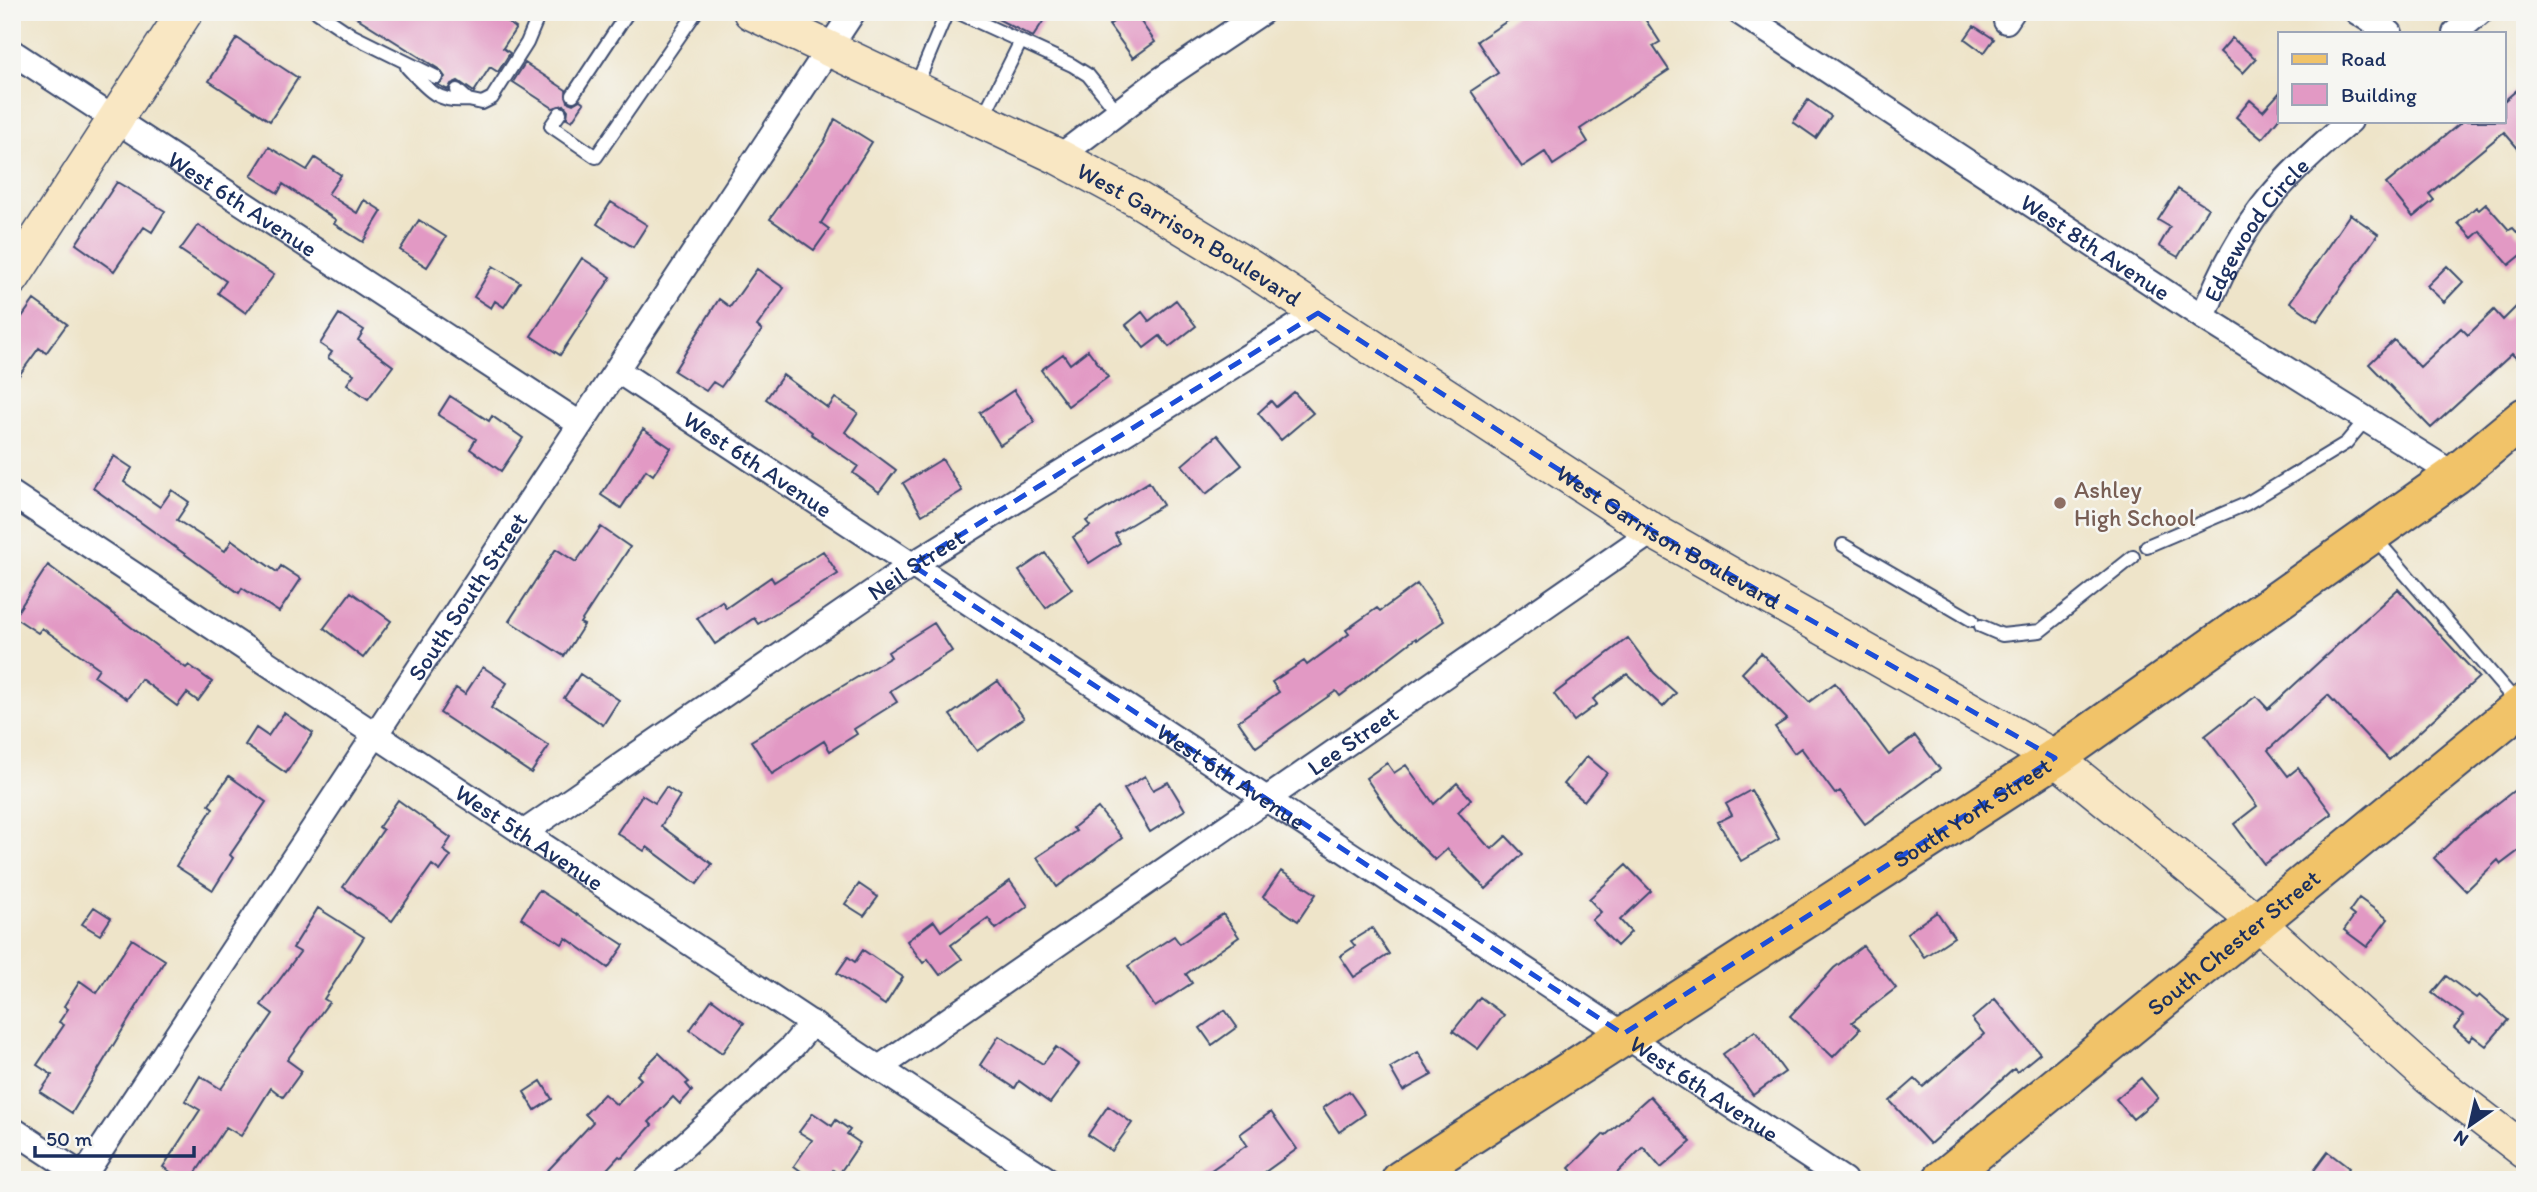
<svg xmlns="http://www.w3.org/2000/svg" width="2537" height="1192" viewBox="0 0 2537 1192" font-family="Itim,sans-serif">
	<rect width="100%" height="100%" fill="#f6f6f2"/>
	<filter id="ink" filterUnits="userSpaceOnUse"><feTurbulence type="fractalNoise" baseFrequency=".0143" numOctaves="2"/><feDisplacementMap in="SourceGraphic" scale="14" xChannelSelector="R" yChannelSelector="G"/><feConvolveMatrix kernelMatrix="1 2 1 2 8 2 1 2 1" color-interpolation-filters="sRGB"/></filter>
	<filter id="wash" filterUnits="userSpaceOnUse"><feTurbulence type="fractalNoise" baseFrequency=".00686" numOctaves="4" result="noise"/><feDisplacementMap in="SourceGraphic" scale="28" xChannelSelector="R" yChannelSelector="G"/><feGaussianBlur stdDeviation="1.57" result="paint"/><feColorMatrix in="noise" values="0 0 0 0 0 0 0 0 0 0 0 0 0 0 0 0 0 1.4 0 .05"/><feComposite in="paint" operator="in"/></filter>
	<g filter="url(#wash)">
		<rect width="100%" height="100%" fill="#eee4c9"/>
		<g id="blocks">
			<path fill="#e299c4" d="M348 12H492L516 28 503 48 510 53 498 72 490 67 474 92 458 81 451 84 448 90 438 85 445 77 440 70Z
				M984 12H1049L1033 37Z
				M1127 12H1134L1155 42 1133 58 1109 25Z
				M1521 12H1635L1639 19 1643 16 1660 42 1653 46 1669 70 1580 129 1588 142 1553 165 1545 152 1522 167 1471 91 1498 73 1477 41Z
				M1974 26 1994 39 1984 53 1965 39Z
				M237 38 298 78 270 121 209 81Z
				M2232 38 2256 59 2243 73 2220 52Z
				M525 63 566 90 568 102 573 104 580 100 584 103 572 121 567 118 568 110 564 105 553 108 513 82Z
				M2517 90 2525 99V157L2504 132 2429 194 2434 200 2413 217 2386 184 2463 121H2504V101Z
				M2280 92V117L2262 139 2236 117 2250 100 2263 111Z
				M1808 100 1831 116 1816 138 1793 122Z
				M835 119 872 142 821 223 829 229 814 250 770 219 824 142Z
				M269 147 307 170 315 158 341 175 328 194 357 213 364 200 382 211 363 242 334 224 336 220 283 184 278 193 251 176Z
				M117 182 165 211 152 232 144 227 114 271 76 244Z
				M2178 189 2208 208 2178 257 2159 246 2170 227 2158 220Z
				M611 202 647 225 633 247 597 224Z
				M2486 204 2509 230 2513 228 2525 241V252L2509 265 2480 231 2472 238 2458 223 2476 207 2479 210Z
				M2350 214 2378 234 2317 321 2290 302Z
				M419 220 446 237 427 267 400 250Z
				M198 225 274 275 246 313 218 293 226 281 180 250Z
				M582 258 611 277 560 355 531 336Z
				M493 266 520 282 504 307 495 301 491 308 474 297Z
				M2447 266 2463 282 2444 302 2427 286Z
				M757 269 784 288 757 326 762 330 721 387 713 382 706 391 674 371 719 299 730 307Z
				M2525 298V349L2516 358 2512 354 2431 428 2369 364 2394 340 2420 367 2461 328 2468 335 2494 310 2503 320Z
				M34 300 67 324 46 353 39 348 12 385V331Z
				M1176 300 1196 326 1169 347 1160 336 1144 348 1126 325 1142 312 1149 321Z
				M339 314 364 330 358 340 393 366 368 399 347 384 354 374 328 358 332 352 320 344Z
				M1088 350 1108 377 1068 406 1041 370 1063 354 1070 364Z
				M783 375 828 408 835 398 858 413 845 432 896 470 879 492 853 473 858 466 811 434 812 432 766 399Z
				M1014 390 1035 422 1000 445 980 413Z
				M1294 392 1313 413 1281 440 1258 413 1271 401 1276 407Z
				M450 396 489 421 492 416 523 438 501 471 470 449 476 439 438 415Z
				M643 429 671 448 653 475 646 470 621 508 601 495Z
				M1217 435 1242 465 1206 494 1182 465Z
				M114 456 132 468 124 482 160 507 172 490 189 502 177 520 225 551 232 540 277 572 281 566 301 579 279 612 242 588 239 593 93 488Z
				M942 459 962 491 922 515 903 483Z
				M1149 482 1163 505 1115 534 1120 543 1089 563 1073 537 1090 526 1086 521Z
				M601 527 630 547 580 623 584 625 564 656 509 621 556 549 576 562Z
				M823 551 838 574 758 624 754 618 715 644 697 618 722 601 726 608 771 577 774 582Z
				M1045 553 1072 589 1046 608 1019 571Z
				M48 565 186 668 189 665 212 682 198 701 187 693 177 706 141 679 127 699 94 676 99 668 42 628 38 633 14 617Z
				M1417 584 1444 621 1417 640 1416 638 1340 696 1336 691 1256 747 1238 721 1279 692 1272 682 1304 661 1307 665 1349 634 1346 630 1377 608 1380 611Z
				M2398 589 2479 677 2389 760 2328 695 2268 750 2288 776 2298 768 2332 814 2264 864 2234 824 2257 806 2205 736 2256 696 2268 709Z
				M351 592 391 621 363 658 324 628Z
				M934 623 952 651 890 691 897 702 854 729 857 734 830 751 824 741 772 774 751 741 891 657 888 652Z
				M1628 638 1654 673 1676 693 1663 707 1627 674 1593 699 1597 704 1574 721 1554 694Z
				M1761 653 1809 702 1835 683 1889 755 1915 736 1940 769 1865 824 1840 791 1835 794 1801 748 1794 753 1775 727 1787 719 1742 673Z
				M483 667 507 683 491 708 549 746 531 773 440 713 456 688 465 694Z
				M580 674 619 700 603 725 564 698Z
				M998 681 1024 718 977 751 950 715Z
				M284 713 313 733 286 773 245 745 256 728 268 736Z
				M1587 756 1607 773 1584 801 1564 784Z
				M1387 763 1394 773 1406 765 1434 804 1457 783 1471 799 1458 812 1486 844 1492 849 1506 836 1523 854 1486 889 1447 849 1435 860 1395 820 1366 778Z
				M229 776 266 802 230 855 233 858 213 890 176 866 213 808 209 805Z
				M1145 776 1153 790 1168 782 1185 810 1150 832 1124 789Z
				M2525 782V846L2501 864 2498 860 2466 891 2434 858 2466 828Z
				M666 787 680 796 661 826 712 864 697 884 647 847 644 851 617 833 642 795 655 803Z
				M1751 790 1779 839 1741 861 1718 822 1732 815 1726 804Z
				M398 800 451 838 443 850 451 856 440 871 432 865 392 921 343 887 383 830 379 827Z
				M1098 808 1122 838 1057 887 1037 857 1076 831 1073 828Z
				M1626 865 1651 891 1620 920 1631 932 1617 946 1592 920 1601 912 1589 899Z
				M1281 871 1316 894 1298 921 1263 897Z
				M1010 881 1028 906 996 929 988 918 951 945 962 959 940 975 928 959 923 963 907 941 934 921 941 931Z
				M859 884 878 897 864 916 845 904Z
				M539 890 624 945 608 968 566 938 562 944 521 918Z
				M2359 898 2388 919 2367 947 2344 930 2354 916 2349 912Z
				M94 907 111 918 100 935 82 924Z
				M318 908 364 937 324 999 329 1002 287 1060 302 1071 283 1097 271 1088 241 1136 226 1127 191 1180H183L163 1167 200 1110 185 1101 200 1076 221 1089 273 1014 261 1005 300 952 293 948Z
				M1937 912 1954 937 1924 957 1907 933Z
				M1223 914 1239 937 1186 974 1192 983 1155 1007 1128 966 1174 936 1180 944Z
				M1372 928 1389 954 1354 977 1340 956 1355 946 1351 941Z
				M132 939 165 960 72 1113 40 1092 52 1075 37 1065 64 1025 59 1022 68 1009 64 1006 80 981 97 993Z
				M1863 946 1896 988 1852 1022 1860 1029 1833 1057 1790 1016 1834 968Z
				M863 950 903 977 885 1005 837 973 848 957 855 962Z
				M2446 976 2476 998 2479 995 2508 1020 2486 1046 2473 1036 2469 1041 2454 1028 2464 1016 2432 993Z
				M1480 997 1504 1015 1478 1049 1453 1031Z
				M712 999 744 1023 722 1053 690 1030Z
				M1995 999 2040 1053 2017 1072 2014 1069 1930 1144 1890 1101 1915 1079 1923 1087 1984 1034 1972 1019Z
				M1225 1010 1237 1027 1212 1045 1200 1028Z
				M1755 1031 1785 1072 1753 1095 1723 1054Z
				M999 1036 1043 1064 1056 1047 1079 1064 1050 1103 1019 1081 1015 1088 980 1065Z
				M1418 1052 1432 1075 1403 1091 1390 1068Z
				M659 1053 689 1082 686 1084 692 1091 680 1104 673 1097 649 1122 652 1125 622 1158 619 1156 597 1180H539L593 1122 585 1114 604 1094 617 1105 641 1079 637 1075Z
				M2141 1078 2158 1098 2133 1119 2116 1099Z
				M541 1081 552 1099 535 1110 524 1092Z
				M1349 1091 1365 1114 1339 1132 1323 1108Z
				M1650 1096 1691 1142 1661 1168 1643 1147 1610 1180H1580L1569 1168 1604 1134 1606 1135Z
				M1108 1106 1132 1123 1112 1151 1088 1135Z
				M1271 1112 1297 1149 1254 1180H1197L1247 1145 1240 1134Z
				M813 1113 832 1126 836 1120 850 1130 847 1134 860 1143 839 1174 833 1170 826 1180H813L794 1166 812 1140 799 1132Z
				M2328 1152 2349 1168 2341 1180H2307Z"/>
		</g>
	</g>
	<g filter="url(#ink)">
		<use href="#blocks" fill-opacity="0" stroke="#3b4a6e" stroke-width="2"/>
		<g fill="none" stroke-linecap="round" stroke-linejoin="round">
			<g stroke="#3b4a6e" stroke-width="16">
				<path id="service" d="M317 12 353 36 436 77
					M957 12 1072 65 1088 75 1118 112
					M407 67C427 89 437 103 468 100
					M916 86 947 12
					M457 90 468 100 482 103 492 98 527 43 540 12
					M573 95 628 12
					M560 113 551 126 596 157 696 12
					M983 117 1020 43
					M2374 537 2517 703
					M1843 545 1972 620
					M2147 546 2246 504 2346 443 2366 419
					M1981 626 2002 635 2040 631 2133 557"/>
			</g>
			<g stroke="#3b4a6e" stroke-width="28">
				<g id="minor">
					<path id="s1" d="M1739 12 2203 317 2455 475"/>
					<path d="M2357 12 2390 33"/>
					<path d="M2006 21 2012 12"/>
					<path d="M2455 33 2480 12"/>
					<path id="s2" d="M12 52 580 424"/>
					<path d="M1059 157 1159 81 1262 12"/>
					<path id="s3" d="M2203 317C2240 224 2274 184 2350 121"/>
					<path id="s4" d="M618 371 1844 1180"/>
					<path id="s5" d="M12 494 1048 1180"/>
					<path id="s6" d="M523 833 912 565 1318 313"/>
					<path id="s7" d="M879 1068 1653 531"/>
					<path d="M12 1129 89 1180"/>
					<path id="s8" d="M81 1180 853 12"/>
					<path d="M646 1180 792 1047 812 1023"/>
				</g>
			</g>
			<g stroke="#3b4a6e" stroke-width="38">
				<g id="secondary">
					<path id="s9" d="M751 12 1059 157 1137 199 1249 267 1653 531 2055 758 2258 923 2429 1077 2525 1151"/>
					<path d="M12 278 185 12"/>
				</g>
			</g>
			<g stroke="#3b4a6e" stroke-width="42">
				<g id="primary">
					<path id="s10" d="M1401 1180 2055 758 2455 475 2525 417"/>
					<path id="s11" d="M1942 1180 2525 703"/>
				</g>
			</g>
			<use href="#service" stroke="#fff" stroke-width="12"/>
			<use href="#minor" stroke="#fff" stroke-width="24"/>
			<use href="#secondary" stroke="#f9e7c3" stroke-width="35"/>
			<use href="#primary" stroke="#f1c369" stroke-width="38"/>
		</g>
	</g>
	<path fill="none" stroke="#1d4ed8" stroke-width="5" stroke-dasharray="14 9" stroke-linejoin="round" d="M1318 313 1653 531 2055 758 1623 1034 912 565Z"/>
	<circle fill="#8d6e63" stroke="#f6f6f2" stroke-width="2.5" cx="2060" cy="503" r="7"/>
	<g text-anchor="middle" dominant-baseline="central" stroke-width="5" stroke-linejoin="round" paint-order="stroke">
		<g font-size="24" fill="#1b2f5e" stroke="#f6f6f2">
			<text stroke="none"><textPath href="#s2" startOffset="276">West 6th Avenue</textPath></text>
			<text stroke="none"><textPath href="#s3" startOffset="103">Edgewood Circle</textPath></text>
			<text stroke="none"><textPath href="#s9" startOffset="492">West Garrison Boulevard</textPath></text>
			<text stroke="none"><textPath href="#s1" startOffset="427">West 8th Avenue</textPath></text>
			<text stroke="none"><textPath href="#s4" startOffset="168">West 6th Avenue</textPath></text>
			<text stroke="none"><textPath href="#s9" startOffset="1059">West Garrison Boulevard</textPath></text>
			<text stroke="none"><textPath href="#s6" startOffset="476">Neil Street</textPath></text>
			<text stroke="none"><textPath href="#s8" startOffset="700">South South Street</textPath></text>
			<text stroke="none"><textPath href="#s7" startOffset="576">Lee Street</textPath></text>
			<text stroke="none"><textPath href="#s4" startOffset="735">West 6th Avenue</textPath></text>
			<text stroke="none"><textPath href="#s10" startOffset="679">South York Street</textPath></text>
			<text stroke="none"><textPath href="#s5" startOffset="621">West 5th Avenue</textPath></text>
			<text stroke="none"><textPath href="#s11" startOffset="376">South Chester Street</textPath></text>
			<text stroke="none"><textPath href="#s4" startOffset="1302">West 6th Avenue</textPath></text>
		</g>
		<g font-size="24" fill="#785e54" stroke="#f6f6f2" text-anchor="start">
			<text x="2074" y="489">Ashley<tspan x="2074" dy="28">High School</tspan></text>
		</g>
	</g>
	<rect width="2537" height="1192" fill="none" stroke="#f6f6f2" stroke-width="42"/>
	<rect x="2278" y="32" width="228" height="91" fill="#f6f6f2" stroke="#9ea6b7" stroke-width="2"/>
	<rect x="2292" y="54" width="35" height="10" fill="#f1c369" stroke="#9ea6b7" stroke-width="2"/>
	<text x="2341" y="66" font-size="21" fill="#1b2f5e">Road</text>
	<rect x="2292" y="84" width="35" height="21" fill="#e299c4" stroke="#9ea6b7" stroke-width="2"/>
	<text x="2341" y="102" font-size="21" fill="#1b2f5e">Building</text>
	<g transform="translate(2470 1125) rotate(214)" stroke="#f6f6f2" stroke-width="5" paint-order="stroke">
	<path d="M0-5L12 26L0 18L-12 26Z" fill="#1b2f5e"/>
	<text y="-10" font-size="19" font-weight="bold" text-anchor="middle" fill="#1b2f5e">N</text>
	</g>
	<path d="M35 1146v10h159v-10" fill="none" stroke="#1b2f5e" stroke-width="3.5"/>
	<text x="46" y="1146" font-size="21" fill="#1b2f5e" stroke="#f6f6f2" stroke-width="5" paint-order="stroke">50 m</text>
</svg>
